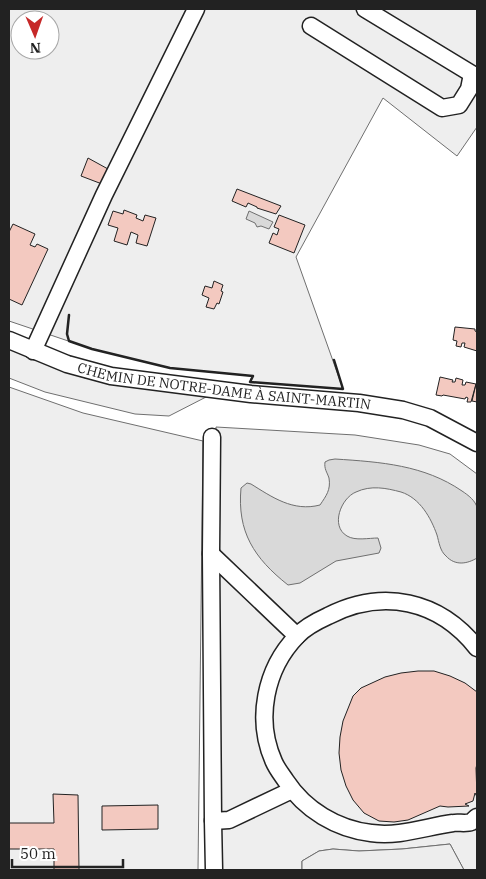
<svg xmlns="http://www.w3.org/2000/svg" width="486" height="879" viewBox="0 0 486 879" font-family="'IBM Plex Serif',serif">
	<rect width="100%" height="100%" fill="#fff"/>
	<path fill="#eee" stroke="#6f6f6f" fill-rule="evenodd" d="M9 9H477V127L457 156 383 98 296 257 343 389 250 382 252 376 170 368 92 349 9 321ZM20 20H50V50H20Z
		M9 349 85 378 208 396 169 416 135 414 45 392 9 378Z
		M9 387 83 413 203 441 198 870H9Z
		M216 427 355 435 419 445 450 454 477 474V870H464L450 844 402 849 359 851 333 849 319 851 302 861V870H222Z"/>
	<path fill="#ededed" stroke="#6f6f6f" d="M450 844 464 870H302V861L319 851 333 849 359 851 402 849Z"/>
	<path fill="#d9d9d9" stroke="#6f6f6f" d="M249 211 273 222 269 229 261 226 257 227 255 223 246 219Z
		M335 459C381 462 424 465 462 491 468 495 476 501 477 508 480 521 477 544 477 558 467 564 455 566 446 556 440 551 439 542 437 535 431 518 420 498 401 492 386 488 371 485 356 492 341 498 330 526 347 536 355 541 369 538 378 538L381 548 379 553 336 561 300 583 288 585C254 558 237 532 241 488L247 483 251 484C272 497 293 512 320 505 326 496 331 490 329 478 327 472 324 469 325 462L329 460Z"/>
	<path fill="#f3c9c0" stroke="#222" d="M88 158 108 169 102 184 81 176Z
		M237 189 281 206 276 214 257 208V207L248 203 246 207 232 201Z
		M124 210 137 215 136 218 143 221 145 215 156 218 147 246 136 243 138 235 131 232 127 245 114 241 118 228 108 225 113 211 123 214Z
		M279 215 305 225 294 253 269 243 273 233 277 235 279 229 274 227Z
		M13 224 35 234 30 245 35 247 37 244 48 249 22 305 9 299V232Z
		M214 281 223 285 221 291 223 292 219 304 217 303 214 309 206 307 209 298 202 295 205 286 212 288Z
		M455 327 475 329V331L477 332V351L464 347 465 343H462L461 347 456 346 457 341 453 340Z
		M440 377 453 380 452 382H455L456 378 463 380 462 385H465L466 382 476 384 471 402H467L468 398 466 397 465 399 443 395 442 396 436 395Z
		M476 384 477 385V402L472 401Z
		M418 671H434L450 676 465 683 477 692V764L476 768 477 797 475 793 473 801 465 804 469 806 448 807 440 806 408 820 394 822 379 821 364 813 353 800 346 786 341 770 339 753 340 737 343 721 353 696 361 688 385 677 401 673Z
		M53 794 78 795 79 870H54V849H9V823H54Z
		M158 805V829L102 830V806Z"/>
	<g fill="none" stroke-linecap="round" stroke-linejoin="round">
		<g stroke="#222" stroke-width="19">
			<g id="minor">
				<path d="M311 26 442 108 459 105 469 89 472 74 365 9"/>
				<path id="s1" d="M9 340 67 364 111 376 251 394 359 403 403 410 430 418 477 443"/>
				<path d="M33 351 104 195 196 9"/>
				<path d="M212 437 211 554 213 821 229 820 292 790"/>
				<path d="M211 554 297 636"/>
				<path d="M477 648C439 600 383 588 328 616 317 621 305 627 297 636 265 669 255 720 274 762 277 769 282 775 286 781 305 810 337 829 371 833 399 837 425 827 453 823 458 822 466 824 471 822 474 820 475 818 477 817"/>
				<path d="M213 821 214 870"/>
			</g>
		</g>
		<use href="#minor" stroke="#fff" stroke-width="16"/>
		<path stroke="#222" stroke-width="2.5" d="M69 315 67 334 69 341 92 349 170 368 253 376 250 382 343 389 334 360"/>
	</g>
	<g text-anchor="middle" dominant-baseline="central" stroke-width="4" stroke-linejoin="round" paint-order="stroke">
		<g font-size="14" fill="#222" stroke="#fff">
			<text stroke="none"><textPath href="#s1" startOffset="222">CHEMIN DE NOTRE-DAME À SAINT-MARTIN</textPath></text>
		</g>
	</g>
	<rect width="486" height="879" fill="none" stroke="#222222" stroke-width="20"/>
	<g transform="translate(35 35) rotate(178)"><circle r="24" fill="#ffffff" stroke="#a7a7a7"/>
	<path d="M0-4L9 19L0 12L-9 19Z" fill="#c62828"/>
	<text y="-8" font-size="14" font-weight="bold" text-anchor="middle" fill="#222222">N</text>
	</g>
	<path d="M12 859v8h111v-8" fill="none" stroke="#222222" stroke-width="2.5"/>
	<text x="20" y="859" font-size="15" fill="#222222" stroke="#ffffff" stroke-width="4" paint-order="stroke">50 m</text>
</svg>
